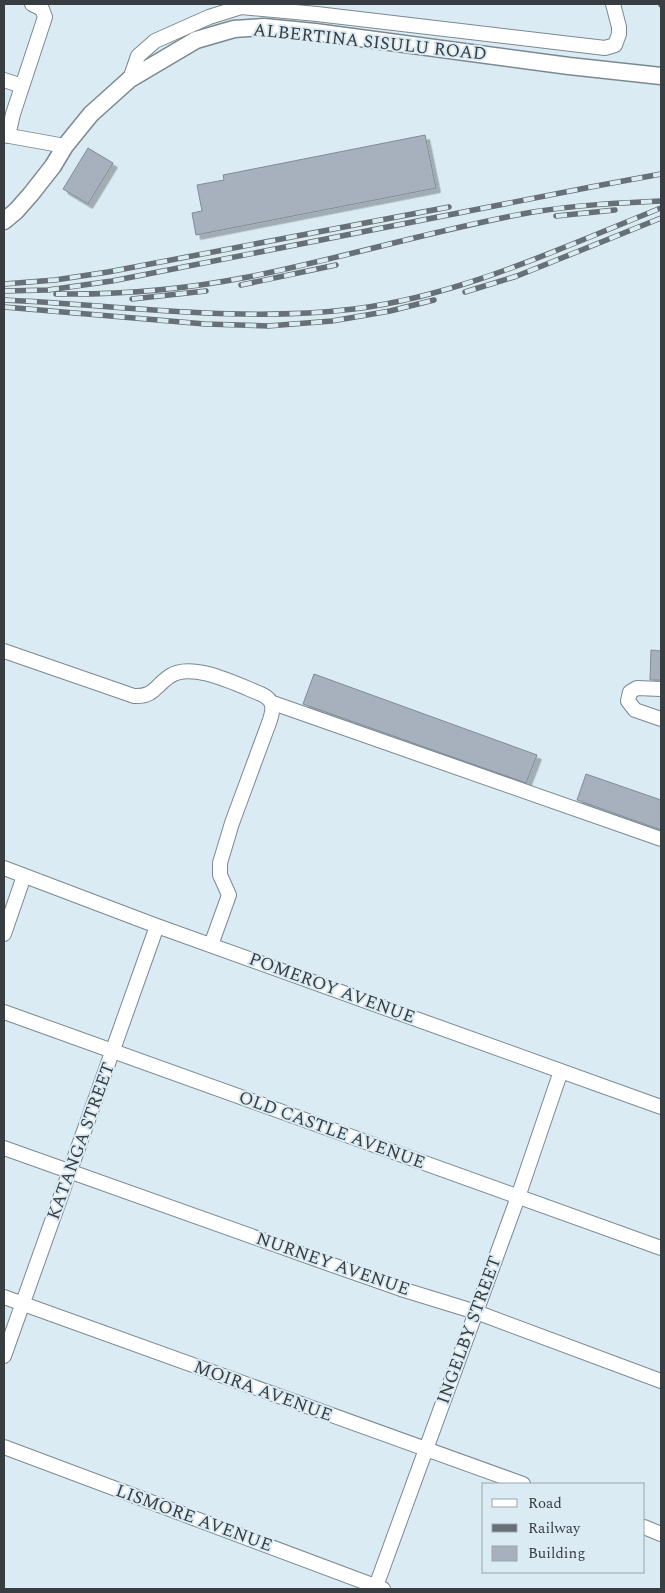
<svg xmlns="http://www.w3.org/2000/svg" width="665" height="1593" viewBox="0 0 665 1593" font-family="Spectral,serif">
	<defs>
		<filter id="shadow"><feDropShadow dx="4.5" dy="4.5" stdDeviation="0" flood-color="#0004"/></filter>
	</defs>
	<rect width="100%" height="100%" fill="#dbebf4"/>
	<path fill="#a6b1bd" stroke="#818b97" filter="url(#shadow)" d="M425 135 436 188 196 235 192 213 202 211 197 185 224 180 223 175Z
		M88 148 113 163 88 204 63 189Z
		M651 650 661 651V680H650Z
		M314 674 537 755 526 783 303 704Z
		M586 774 661 800V830L577 800Z"/>
	<g fill="none" stroke-linecap="round" stroke-linejoin="round">
		<g stroke="#7a8991" stroke-width="16">
			<path id="minor" d="M130 79 138 56 155 41 209 17 241 7 317 14 605 48 615 45 619 34V27L613 4
				M4 80 22 86
				M4 135 65 146
				M8 136 13 114 45 17 42 9 32 4
				M4 651 134 696C154 697 155 686 170 676 192 661 238 685 261 694 274 700 274 707 270 720L232 823 220 863V875L229 895 211 945
				M661 689 637 688 630 692 628 701 635 710 661 719
				M273 703 661 839
				M4 868 157 926 661 1107
				M4 934 24 876
				M4 1012 661 1248
				M4 1148 324 1262 401 1289 476 1312 661 1381
				M4 1297 523 1484
				M4 1356 157 926
				M4 1447 383 1589
				M644 1527 661 1534
				M375 1589 518 1197 561 1071"/>
		</g>
		<g stroke="#7a8991" stroke-width="19">
			<path id="major" d="M4 221 16 211 31 194 53 166 65 146 91 114 130 79 196 40 234 29 264 27 315 32 569 66 661 76"/>
		</g>
		<use href="#minor" stroke="#fff" stroke-width="14"/>
		<use href="#major" stroke="#fff" stroke-width="16"/>
		<g stroke="#677076" stroke-width="5.5">
			<path id="rail" d="M661 4V5
				M556 216 615 210
				M4 284 55 280 108 272 449 207
				M241 285 336 265
				M4 291 48 290 112 281 596 186 661 174
				M465 292 517 276 661 218
				M56 294C120 295 186 289 248 277 344 258 437 229 533 212 576 205 618 203 661 201
				M132 299 206 291
				M4 300C120 305 237 323 354 309 462 295 561 248 661 208
				M4 307 205 324 268 326 332 321 390 311 434 300"/>
		</g>
		<use href="#rail" stroke="#dbebf4" stroke-width="4" stroke-dasharray="11" stroke-linecap="butt"/>
	</g>
	<g text-anchor="middle" dominant-baseline="central" stroke-width="4" stroke-linejoin="round" paint-order="stroke">
		<g font-size="18" fill="#373d41" stroke="#dbebf4">
			<text transform="translate(370 42) rotate(6)">ALBERTINA SISULU ROAD</text>
			<text transform="translate(332 988) rotate(20)">POMEROY AVENUE</text>
			<text transform="translate(332 1130) rotate(20)">OLD CASTLE AVENUE</text>
			<text transform="translate(81 1141) rotate(-70)">KATANGA STREET</text>
			<text transform="translate(333 1264) rotate(19)">NURNEY AVENUE</text>
			<text transform="translate(469 1330) rotate(-70)">INGELBY STREET</text>
			<text transform="translate(263 1391) rotate(20)">MOIRA AVENUE</text>
			<text transform="translate(194 1518) rotate(20)">LISMORE AVENUE</text>
		</g>
	</g>
	<rect width="665" height="1593" fill="none" stroke="#373d41" stroke-width="10"/>
	<rect x="482" y="1483" width="162" height="90" fill="#dbebf4" stroke="#99a5ac"/>
	<rect x="492" y="1499" width="25" height="8" fill="#ffffff" stroke="#99a5ac"/>
	<text x="528" y="1508" font-size="15" fill="#373d41">Road</text>
	<rect x="492" y="1524" width="25" height="8" fill="#677076" stroke="#99a5ac"/>
	<text x="528" y="1533" font-size="15" fill="#373d41">Railway</text>
	<rect x="492" y="1546" width="25" height="15" fill="#a6b1bd" stroke="#99a5ac"/>
	<text x="528" y="1558" font-size="15" fill="#373d41">Building</text>
</svg>
